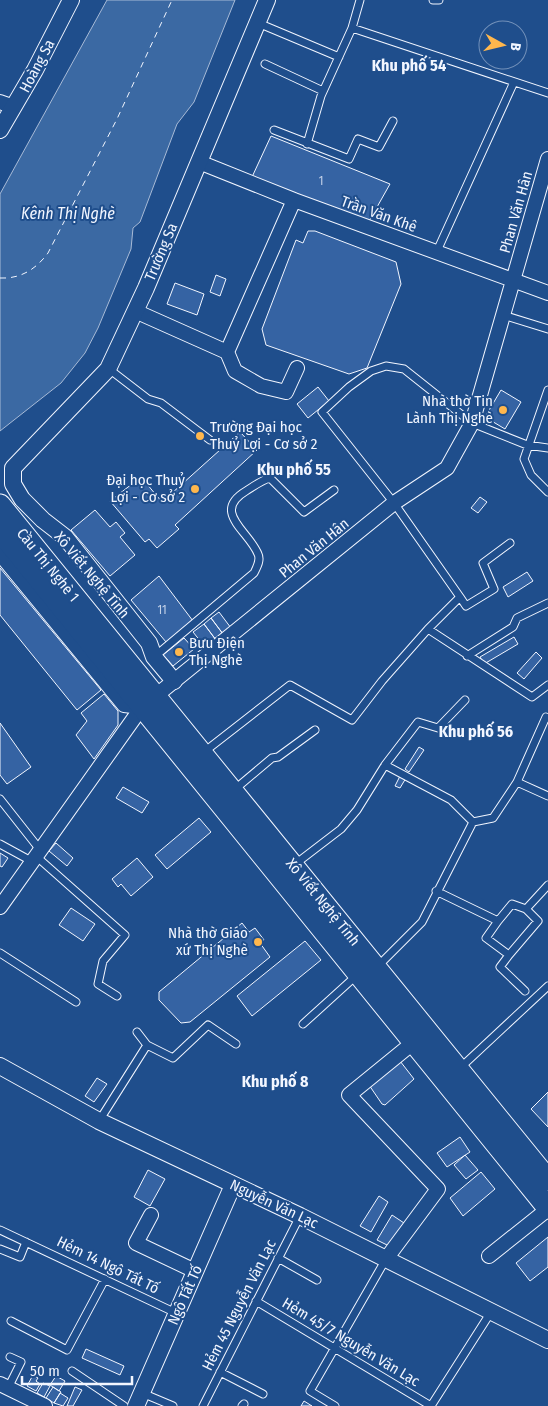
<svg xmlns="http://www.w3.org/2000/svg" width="548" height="1406" viewBox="0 0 548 1406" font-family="'Fira Sans Condensed',sans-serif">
	<rect width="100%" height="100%" fill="#1f4e8c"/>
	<path fill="#3b69a3" stroke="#a8bbd7" d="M107 0H235L194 102 177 124 140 222 133 228 131 249 98 328 85 353 61 383 0 431V194Z"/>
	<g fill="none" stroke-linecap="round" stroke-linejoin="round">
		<path stroke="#f2f6ff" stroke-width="1" stroke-dasharray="6 5" stroke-linecap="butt" d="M0 278C21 279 36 269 48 253L117 119 172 0"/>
	</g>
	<path fill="#3563a3" stroke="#f2f6ff" d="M271 136 390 184 368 223 252 177Z
		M308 231H315L396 262 401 284 367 368 349 374 266 345 262 329 296 240 303 243Z
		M216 275 226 279 220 296 210 292Z
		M175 283 204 294 197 315 167 304Z
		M318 387 329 401 308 418 297 404Z
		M501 390 521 402 505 429 485 417Z
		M240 432 257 450 175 525 179 529 157 548 149 539 145 542 110 501 141 477 162 502Z
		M480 497 487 502 478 513 471 508Z
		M95 510 110 527 116 522 125 533 120 537 135 555 110 576 71 530Z
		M0 568 101 690 77 710 0 615Z
		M527 572 533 581 508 597 503 587Z
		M159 576 193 621 166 642 131 600Z
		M219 612 231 628 223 634 211 618Z
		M211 618 223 634 216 640 204 624Z
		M204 624 216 640 205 647 193 632Z
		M514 637 518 644 484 664 480 657Z
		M184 638 194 649 173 666 163 655Z
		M536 652 542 658 524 679 517 673Z
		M104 694 118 711V725L94 759 76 735 87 721 81 713Z
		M0 723 31 767 7 784 0 775Z
		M419 747 424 750 409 772 405 769Z
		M400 776 406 778 400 788 395 786Z
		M123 787 149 802 142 813 116 798Z
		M199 818 211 832 167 869 155 855Z
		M56 843 73 858 67 866 49 851Z
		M0 853 8 858 2 867 0 866Z
		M137 858 153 877 131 896 121 884 118 887 112 879Z
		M71 908 95 924 83 941 59 925Z
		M242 923 249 932 255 928 264 940 260 943 270 957 190 1022 181 1023 159 1000V992Z
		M305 941 321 960 252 1016 237 996Z
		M400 1061 414 1079 385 1105 382 1104 369 1085Z
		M97 1078 107 1084 94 1102 85 1096Z
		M548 1092V1127L531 1109Z
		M460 1137 470 1152 447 1167 437 1153Z
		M465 1155 478 1170 466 1179 454 1165Z
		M148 1170 165 1179 150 1206 134 1197Z
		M481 1172 495 1189 463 1216 450 1198Z
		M379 1196 388 1202 371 1232 360 1226Z
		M392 1215 404 1223 389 1246 377 1240Z
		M548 1237V1267L530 1281 516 1263Z
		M86 1349 124 1366 120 1375 82 1358Z
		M33 1375 38 1378 36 1381 40 1384 36 1391 27 1386Z
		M56 1376 65 1381 59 1391 50 1385Z
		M43 1383 50 1386 44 1397 37 1393Z
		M53 1387 61 1392 54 1403 46 1398Z
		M75 1387 82 1390 73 1406H67Z
		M60 1393 68 1398 63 1406 54 1403Z
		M304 1401 312 1406H301Z"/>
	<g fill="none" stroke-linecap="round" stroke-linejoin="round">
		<g stroke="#f2f6ff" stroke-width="9">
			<path id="service" d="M433 0H439
				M258 23 339 57
				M352 28 548 93
				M265 64 323 91
				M274 130 349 159 358 139 379 147 393 121
				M307 144 321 96 352 28 360 0
				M437 251 514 82
				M503 315 548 329
				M109 369 148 399 161 403 210 440
				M548 390 524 459 531 475 548 492
				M460 597 466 606 494 589 483 563 510 543
				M428 629 460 597 394 503 322 412 349 387 371 371 386 366 404 369 472 423 527 445 548 448
				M467 656 513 627 517 618 548 603
				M154 657 254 573C257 567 261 560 258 554 249 531 211 512 246 491 254 486 262 480 270 478L304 512 334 490
				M204 752 290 685 352 720 382 681 428 629 532 697 548 685
				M385 765 418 722 438 728 465 700
				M517 782 548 796
				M234 790 272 758 278 757 315 730
				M0 799 41 851
				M0 844 33 862
				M37 857 125 935 103 961 98 984 117 996
				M294 865 341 829 357 810 385 765 451 800 473 822
				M436 891 498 921 486 938 509 955 538 921 526 909 512 904 498 921
				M526 909 548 885
				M0 953 76 1002
				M509 955 500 967 525 991
				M378 966 422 922 473 822 493 818 517 782 546 717 548 718
				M303 1024 357 975
				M137 1032 147 1045 173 1058 208 1025 236 1044
				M459 1069 548 986
				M99 1121 147 1045
				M0 1230 176 1313
				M0 1249 20 1257 26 1242
				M278 1258 317 1280
				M256 1301 431 1406
				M11 1321 67 1350 105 1279
				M72 1371 124 1406
				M220 1372 263 1394
				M8 1388 21 1362 10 1357
				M142 1393 173 1406
				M203 1406 300 1216
				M242 1406 244 1404
				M335 1406 310 1391 386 1259
				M431 1406 491 1312"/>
		</g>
		<g stroke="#f2f6ff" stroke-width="16">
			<path id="minor" d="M0 102 14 107
				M199 162 294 200 548 293
				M135 311 227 352 294 200
				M227 352 235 371 261 386 286 392 297 368
				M0 554 124 705 142 707
				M0 907 142 707 394 503 447 468 472 423 548 159
				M151 1215 136 1243 195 1271
				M489 1256 548 1209
				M386 1259 438 1189 349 1095 414 1042
				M0 1384 45 1406"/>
		</g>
		<g stroke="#f2f6ff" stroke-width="18">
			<path id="tertiary" d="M0 130 35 70 71 0
				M174 681 154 657 149 643 65 537 43 520 22 499 13 484V468L108 369 146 288 267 0
				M0 1066 99 1121 300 1216 548 1340
				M136 1406 233 1185"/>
		</g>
		<g stroke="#f2f6ff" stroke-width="23">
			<path id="primary" d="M0 505 548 1180
				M0 531 548 1208"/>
		</g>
		<use href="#service" stroke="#1f4e8c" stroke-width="7"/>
		<use href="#minor" stroke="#1f4e8c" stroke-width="14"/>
		<use href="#tertiary" stroke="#1f4e8c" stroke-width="16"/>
		<use href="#primary" stroke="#1f4e8c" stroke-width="21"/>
	</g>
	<g fill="#ffb74d" stroke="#1f4e8c" stroke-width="2">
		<circle cx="503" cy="410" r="5"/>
		<circle cx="200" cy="436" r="5"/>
		<circle cx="195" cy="489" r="5"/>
		<circle cx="179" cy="652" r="5"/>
		<circle cx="258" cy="942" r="5"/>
	</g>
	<g text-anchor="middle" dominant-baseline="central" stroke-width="4" stroke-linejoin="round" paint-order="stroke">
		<g font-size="12" fill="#c3d1e8">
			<text x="321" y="181">1</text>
			<text x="162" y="610">11</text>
		</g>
		<g font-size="15" fill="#f2f6ff" stroke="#1f4e8c">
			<text transform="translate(37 66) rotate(-62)">Hoàng Sa</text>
			<text transform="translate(516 212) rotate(-74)">Phan Văn Hân</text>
			<text transform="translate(379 214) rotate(20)">Trần Văn Khê</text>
			<text transform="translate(161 252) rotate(-67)">Trường Sa</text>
			<text transform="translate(314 548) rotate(-39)">Phan Văn Hân</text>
			<text transform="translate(48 565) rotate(51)">Cầu Thị Nghè 1</text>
			<text transform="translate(92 575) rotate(50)">Xô Viết Nghệ Tĩnh</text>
			<text transform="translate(323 902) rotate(51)">Xô Viết Nghệ Tĩnh</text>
			<text transform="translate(274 1204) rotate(25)">Nguyễn Văn Lạc</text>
			<text transform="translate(108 1265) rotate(26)">Hẻm 14 Ngô Tất Tố</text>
			<text transform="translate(185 1295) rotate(-66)">Ngô Tất Tố</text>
			<text transform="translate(239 1305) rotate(-63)">Hẻm 45 Nguyễn Văn Lạc</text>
			<text transform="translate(351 1342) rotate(31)">Hẻm 45/7 Nguyễn Văn Lạc</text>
		</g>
		<g font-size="15" fill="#f2f6ff" stroke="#1f4e8c" text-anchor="end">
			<text x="493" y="401">Nhà thờ Tin<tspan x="493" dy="17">Lành Thị Nghè</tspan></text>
			<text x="210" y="427" text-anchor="start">Trường Đại học<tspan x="210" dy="17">Thuỷ Lợi - Cơ sở 2</tspan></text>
			<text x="185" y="480">Đại học Thuỷ<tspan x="185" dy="17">Lợi - Cơ sở 2</tspan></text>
			<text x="189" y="643" text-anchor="start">Bưu Điện<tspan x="189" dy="17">Thị Nghè</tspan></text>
			<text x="248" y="933">Nhà thờ Giáo<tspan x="248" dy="17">xứ Thị Nghè</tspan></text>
		</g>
		<g font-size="16" font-weight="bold" fill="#f2f6ff" stroke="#1f4e8c">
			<text x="409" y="65">Khu phố 54</text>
			<text x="294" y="469">Khu phố 55</text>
			<text x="476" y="731">Khu phố 56</text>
			<text x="275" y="1081">Khu phố 8</text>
		</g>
		<g font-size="16" font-style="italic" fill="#f2f6ff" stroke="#1f4e8c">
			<text x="68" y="213">Kênh Thị Nghè</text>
		</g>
	</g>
	<g transform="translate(503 45) rotate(98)"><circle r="24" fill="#1f4e8c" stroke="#7391ba"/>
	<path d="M0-4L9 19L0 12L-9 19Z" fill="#ffb74d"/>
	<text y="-8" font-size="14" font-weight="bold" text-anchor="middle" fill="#f2f6ff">B</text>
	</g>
	<path d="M22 1376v8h110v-8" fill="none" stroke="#f2f6ff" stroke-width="2.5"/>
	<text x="30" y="1376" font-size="15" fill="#f2f6ff" stroke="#1f4e8c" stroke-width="4" paint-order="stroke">50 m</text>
</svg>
